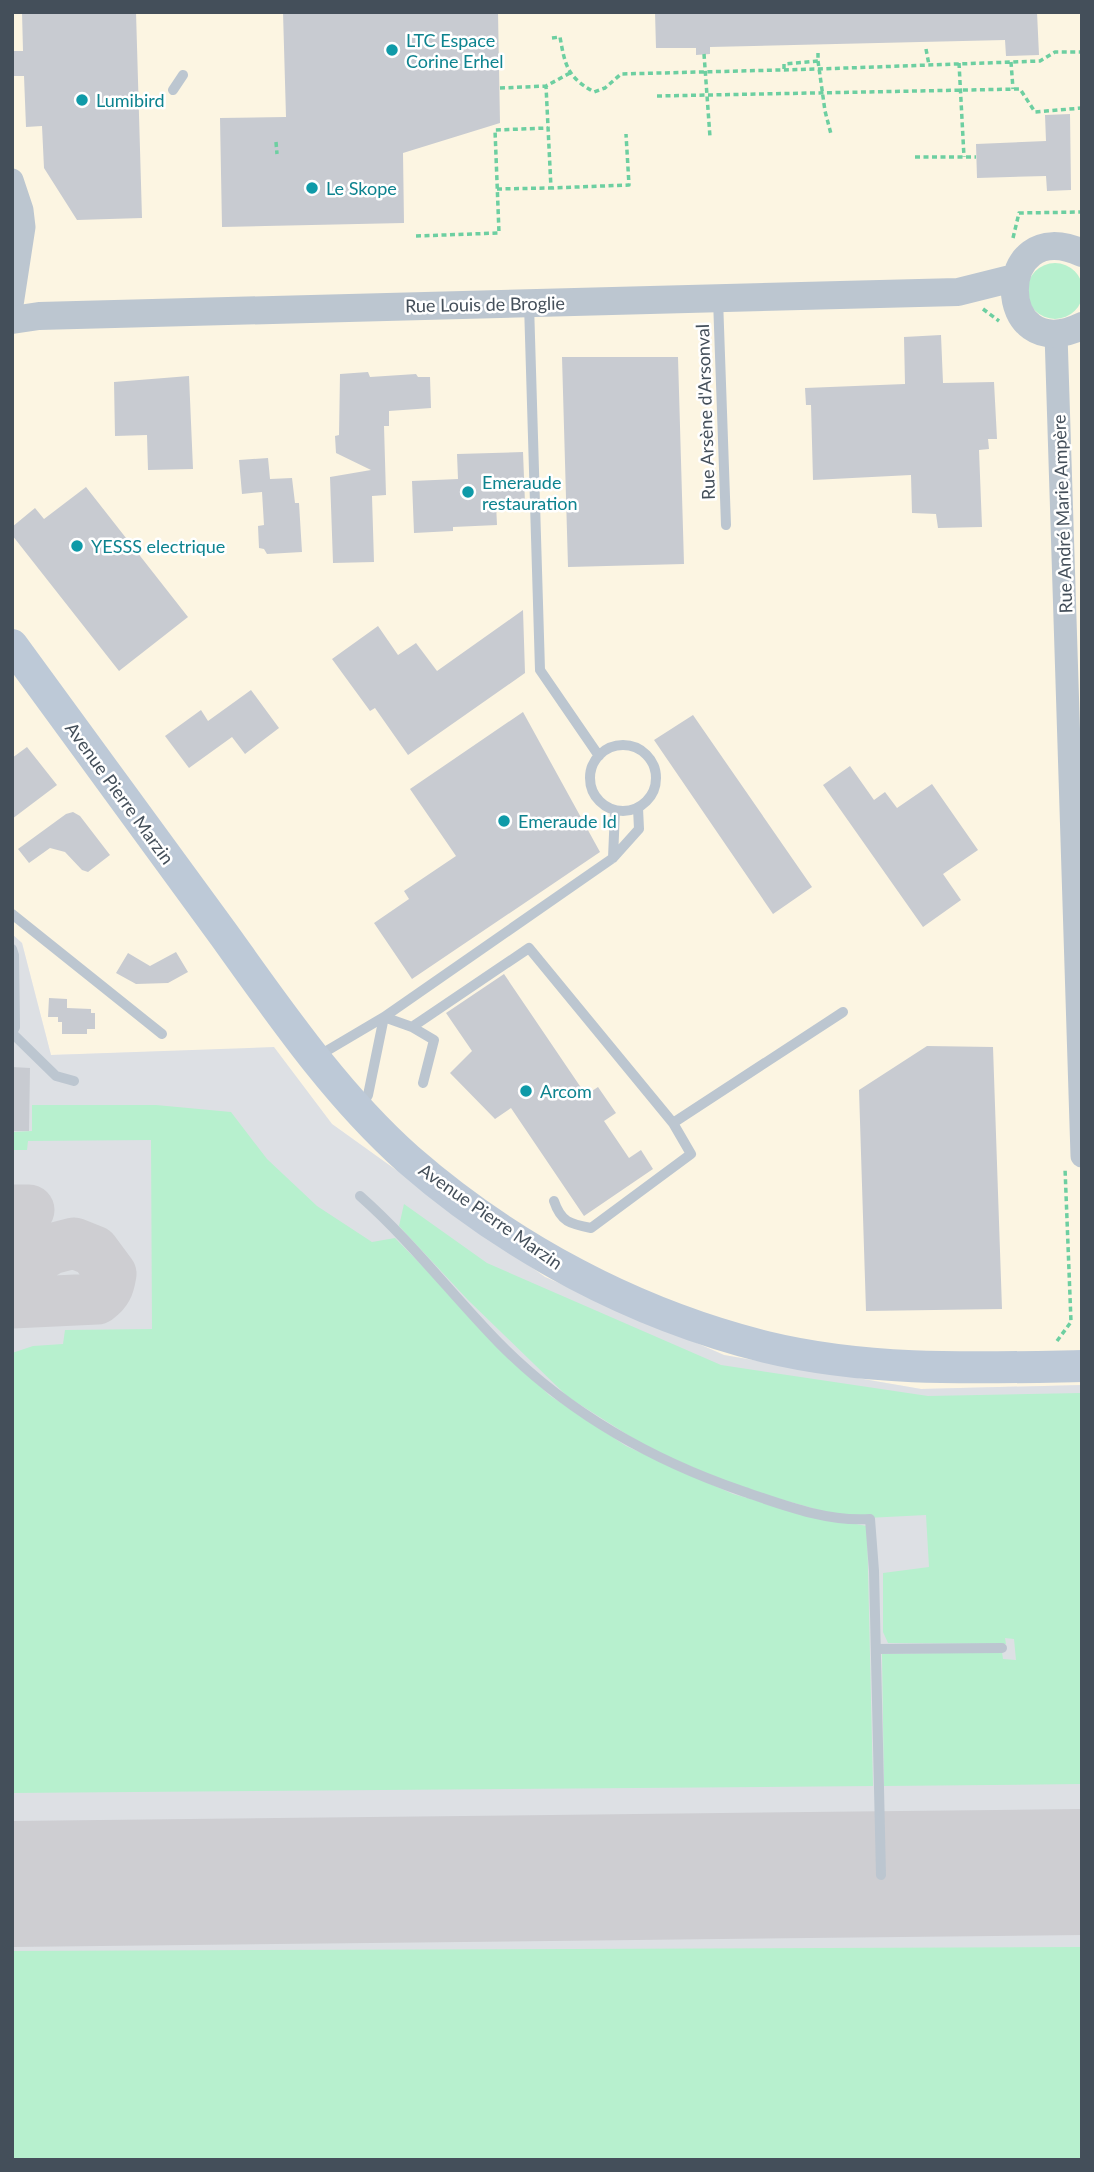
<svg xmlns="http://www.w3.org/2000/svg" width="1094" height="2172" viewBox="0 0 1094 2172" font-family="Lato,sans-serif">
	<rect width="100%" height="100%" fill="#efecec"/>
	<path fill="#fcf5e2" d="M12 12H1082V1385L921 1389 724 1355 545 1277 332 1124 274 1048 51 1055 22 943 12 934Z"/>
	<path fill="#dde0e4" d="M12 934 22 943 51 1055 274 1047 332 1124 545 1277 724 1355 921 1389 1082 1385V2160H12Z"/>
	<path fill="#b7f0ce" d="M1027 291a28 28 0 1 1 56 0a28 28 0 1 1-56 0Z
		M32 1105H156L231 1112 267 1159 317 1206 372 1242 395 1238 549 1395 626 1446 733 1494 815 1517 867 1526 873 1786 12 1793V1353L33 1346 63 1344 65 1330 152 1329 151 1140 28 1141 27 1150H12V1132L32 1131Z
		M404 1204 487 1263 721 1365 928 1396 1082 1393V1784L884 1786 882 1654 1002 1652 1003 1659 1016 1660 1014 1639 1005 1638 1006 1644 888 1643 883 1632V1573L929 1567 926 1515 867 1518 837 1515 741 1488 650 1449 568 1397 468 1300 399 1226Z
		M1082 1947V2160H12V1951Z"/>
	<g fill="none" stroke-linecap="round" stroke-linejoin="round">
		<path stroke="#ceced2" stroke-width="51" d="M12 1210H29
			M12 1260H33L51 1249 74 1243 94 1251 111 1274C109 1286 107 1292 97 1299L12 1303"/>
		<path stroke="#ceced2" stroke-width="126" d="M12 1884 1082 1872"/>
	</g>
	<path fill="#c8cbd1" d="M22 12H136L142 218 77 220 44 168 42 126 26 127 24 76H12V51H23Z
		M283 12H498L500 123 403 153 404 223 222 227 220 118 286 117Z
		M655 12H1037L1039 55 1006 56 1005 40 710 47V54L696 55V48H656Z
		M1070 114 1071 190 1047 191 1046 176 977 178 976 144 1046 141 1045 115Z
		M941 335 943 383 994 382 997 439H988L989 449 979 450 982 527 938 528 936 514 912 513 911 475 813 480 811 405H806L805 388 905 384 904 337Z
		M562 357H678L684 564 568 567Z
		M368 372 370 377 416 374 418 377H430L431 408 389 411V426H384L386 495 372 496 374 562 333 563 330 477 371 470 336 453 335 436 339 435 340 374Z
		M189 376 193 469 148 470 147 435 115 436 114 382Z
		M523 452 525 503 496 504 497 525 453 527V531L414 533 412 481 458 479 457 454Z
		M268 458 270 479 292 478 295 503H299L302 552 267 554 264 549 259 548 258 526 264 525 262 492 242 494 239 460Z
		M86 487 188 617 119 671 12 535V527L35 508 44 519Z
		M523 610 525 673 408 755 375 708 370 711 332 659 378 626 398 655 416 643 437 671Z
		M251 690 279 728 245 754 232 737 189 768 165 736 201 710 208 721Z
		M523 712 600 852 412 979 374 923 409 899 404 891 456 856 410 789Z
		M693 715 812 887 773 914 654 740Z
		M27 747 57 785 12 819V758Z
		M850 766 874 800 885 792 897 808 932 784 978 850 943 874 961 900 923 927 823 785Z
		M73 812 80 816 110 855 88 872 82 870 65 852 50 848 29 863 18 849 66 814Z
		M176 952 188 972 168 983 136 984 116 973 128 953 150 966Z
		M504 974 586 1095 598 1087 616 1113 604 1121 629 1158 641 1150 653 1169 584 1216 511 1108 495 1119 450 1073 472 1051 446 1013Z
		M49 998 67 999V1008L91 1009V1013H95V1029H87V1034H62V1022H58V1017H48Z
		M927 1046 993 1047 1002 1309 866 1311 859 1090Z
		M12 1067 30 1068 29 1131H12Z"/>
	<g fill="none" stroke-linecap="round" stroke-linejoin="round">
		<path stroke="#6dcfa1" stroke-width="3.5" stroke-dasharray="5 3.5" stroke-linecap="butt" d="M552 38 560 37C565 65 567 77 594 92L605 88 621 74 819 69 1040 61 1055 52H1082
			M926 49 929 65
			M704 54 710 137
			M818 61 825 111 831 134
			M1011 62 1013 89
			M959 63 964 157
			M784 69V64L818 61V53
			M570 73 546 86 551 188 629 185 626 134
			M500 88 546 86
			M657 96 1020 89 1035 112 1082 108
			M276 142 277 154
			M915 157H976
			M497 189 551 188
			M416 236 499 233 495 130 548 128
			M1013 238 1019 213 1082 212
			M983 309 999 321
			M1057 1341 1071 1322 1065 1168"/>
		<path stroke="#bcc6d0" stroke-width="10" d="M173 90 183 75
			M718 299 726 525
			M529 304 540 670 599 756
			M590 778a33 33 0 1 1 66 0a33 33 0 1 1-66 0Z
			M613 858 615 811
			M12 914 162 1034
			M12 949 14 955 15 1027 12 1033
			M384 1017 412 1027 434 1040 423 1083
			M412 1027 529 948 673 1123
			M12 1033 56 1076 74 1081
			M318 1056 384 1017 613 858 639 829 638 808
			M360 1109 368 1095 384 1017
			M360 1196C411 1241 452 1295 499 1343 568 1413 649 1459 742 1491 783 1505 827 1522 870 1519L874 1571 881 1875
			M554 1201C561 1222 570 1224 591 1228L691 1154 673 1123 843 1012
			M876 1649 1002 1648"/>
		<path stroke="#bcc6d0" stroke-width="23" d="M12 180 22 210 24 227 12 305
			M1056 334 1082 1156"/>
		<path stroke="#bcc6d0" stroke-width="28" d="M1082 253C992 212 993 369 1082 326
			M12 320 39 316 958 292 1014 278"/>
		<path stroke="#bdc9d7" stroke-width="32" d="M12 645C83 742 153 838 224 935 280 1013 336 1095 408 1159 510 1248 634 1314 766 1347 869 1372 976 1368 1082 1366"/>
	</g>
	<g fill="#0f9aa8" stroke="#fff" stroke-width="2.5">
		<circle cx="392" cy="50" r="7"/>
		<circle cx="82" cy="100" r="7"/>
		<circle cx="312" cy="188" r="7"/>
		<circle cx="468" cy="492" r="7"/>
		<circle cx="77" cy="546" r="7"/>
		<circle cx="504" cy="821" r="7"/>
		<circle cx="526" cy="1091" r="7"/>
	</g>
	<g text-anchor="middle" dominant-baseline="central" stroke-width="5" stroke-linejoin="round" paint-order="stroke">
		<g font-size="18" fill="#0d838f" stroke="#fff" text-anchor="start">
			<text x="406" y="40">LTC Espace<tspan x="406" dy="21">Corine Erhel</tspan></text>
			<text x="96" y="100">Lumibird</text>
			<text x="326" y="188">Le Skope</text>
			<text x="482" y="482">Emeraude<tspan x="482" dy="21">restauration</tspan></text>
			<text x="91" y="546">YESSS electrique</text>
			<text x="518" y="821">Emeraude Id</text>
			<text x="540" y="1091">Arcom</text>
		</g>
		<g font-size="18" fill="#444f5a" stroke="#fff">
			<text transform="translate(485 304) rotate(-1)">Rue Louis de Broglie</text>
			<text transform="translate(705 412) rotate(-92)">Rue Arsène d'Arsonval</text>
			<text transform="translate(1062 514) rotate(-92)">Rue André Marie Ampère</text>
			<text transform="translate(120 793) rotate(54)">Avenue Pierre Marzin</text>
			<text transform="translate(491 1216) rotate(35)">Avenue Pierre Marzin</text>
		</g>
	</g>
	<rect width="1094" height="2172" fill="none" stroke="#444f5a" stroke-width="28"/>
</svg>
